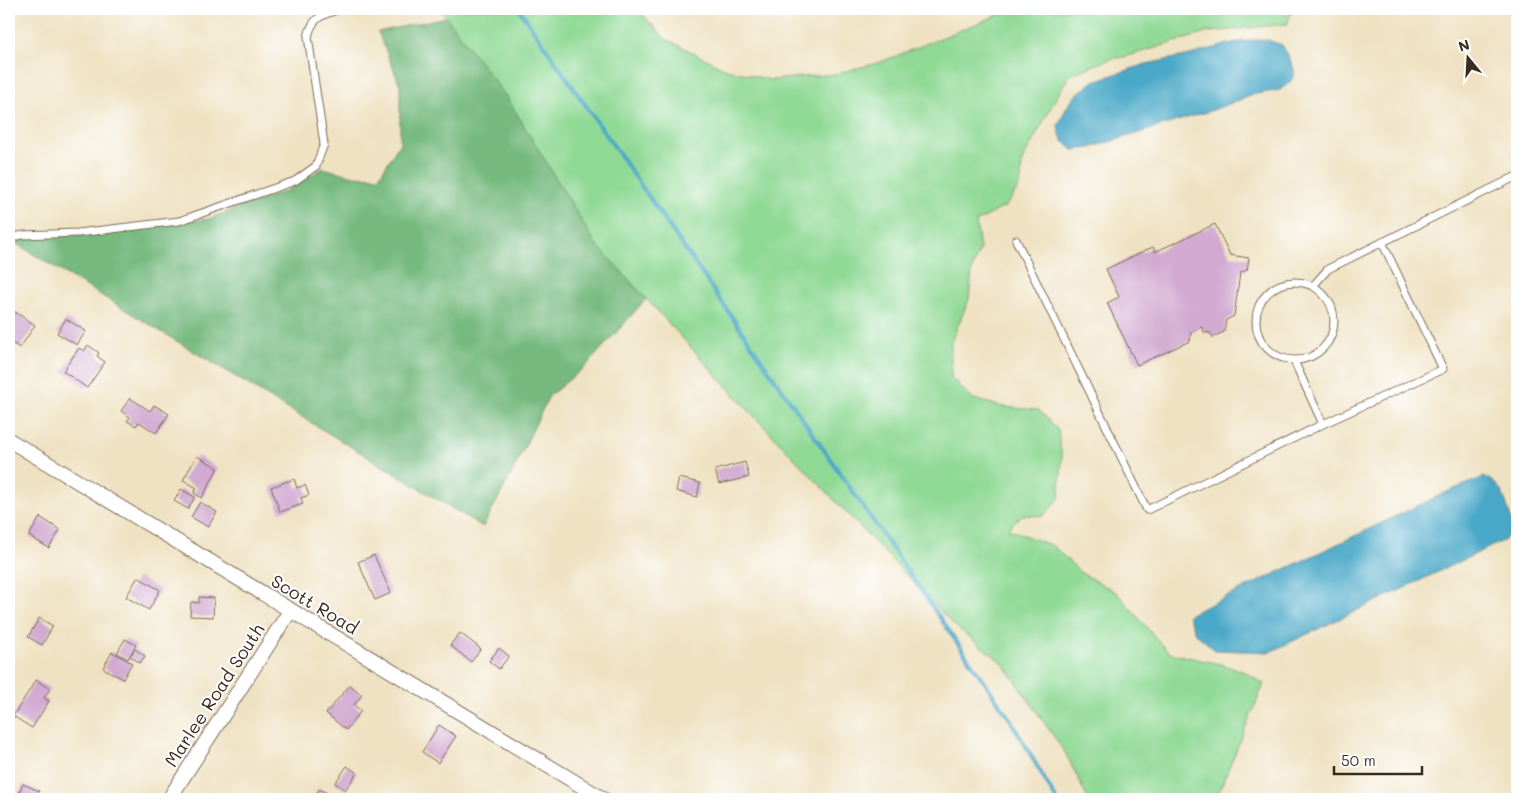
<svg xmlns="http://www.w3.org/2000/svg" width="1526" height="808" viewBox="0 0 1526 808" font-family="Mali,sans-serif">
	<rect width="100%" height="100%" fill="#fff"/>
	<filter id="ink" filterUnits="userSpaceOnUse"><feTurbulence type="fractalNoise" baseFrequency=".02" numOctaves="2"/><feDisplacementMap in="SourceGraphic" scale="10" xChannelSelector="R" yChannelSelector="G"/><feConvolveMatrix kernelMatrix="1 2 1 2 8 2 1 2 1" color-interpolation-filters="sRGB"/></filter>
	<filter id="wash" filterUnits="userSpaceOnUse"><feTurbulence type="fractalNoise" baseFrequency=".0096" numOctaves="4" result="noise"/><feDisplacementMap in="SourceGraphic" scale="20" xChannelSelector="R" yChannelSelector="G"/><feGaussianBlur stdDeviation="1.12" result="paint"/><feColorMatrix in="noise" values="0 0 0 0 0 0 0 0 0 0 0 0 0 0 0 0 0 1.4 0 .05"/><feComposite in="paint" operator="in"/></filter>
	<g filter="url(#wash)">
		<rect width="100%" height="100%" fill="#efe2c2"/>
		<path fill="#90d995" stroke="#66825a" d="M440 9H637L666 39 726 69 771 80 835 74 881 62 1013 9H1293L1287 24 1209 32 1124 57 1110 59 1070 75 1062 87 1022 161 1021 180 1017 190 1006 206 976 222 980 249 972 269 969 299 951 342V377L973 399 1003 407 1039 410 1058 430 1062 458 1059 499 1043 516 1022 515 1008 529 1053 546 1080 572 1116 592 1169 653 1220 664 1245 672 1264 684 1219 791 1222 799H1088L1066 754 1003 663 955 626 755 417 595 243 509 101Z"/>
		<path fill="#74b97e" stroke="#58724e" d="M446 17 509 101 595 243 646 299 586 366 549 396 514 469 483 527 10 240 106 232 208 219 286 191 323 168 354 176 379 177 400 143V85L378 32Z"/>
		<path fill="#48a8c7" stroke="#426972" d="M1253 40H1268L1282 45 1288 55 1294 69V76L1290 82 1280 90 1256 94 1213 110 1090 148 1073 150 1063 141 1059 132 1058 125 1068 105 1077 94 1094 81 1146 64 1190 55 1232 43Z
			M1484 477C1504 483 1508 509 1513 527L1505 540 1270 652 1215 650 1195 633 1188 615 1449 491Z"/>
		<g fill="none" stroke-linecap="round" stroke-linejoin="round">
			<path stroke="#48a8c7" stroke-width="4" d="M519 9 1010 719 1056 799"/>
		</g>
		<g id="blocks">
			<path fill="#d2aad1" d="M1215 224 1230 255 1249 258 1247 270 1240 273 1234 316 1226 320 1224 332 1213 337 1210 333 1204 332 1202 327 1191 332 1190 341 1137 365 1107 303 1119 297 1106 269 1153 247 1155 252Z
				M9 308 35 325 20 348 9 341Z
				M66 319 86 331 77 345 57 333Z
				M88 345 99 353 97 356 105 362 87 388 63 371 79 348 84 351Z
				M130 398 150 411 154 405 169 414 156 433 139 422 136 426 127 421 130 417 121 411Z
				M197 456 218 468 202 498 194 493 197 488 183 480Z
				M745 462 749 477 719 484 715 470Z
				M679 478 700 483 697 497 676 491Z
				M294 479 297 488 305 485 309 495 301 498 303 504 280 512 271 487Z
				M181 489 195 497 188 509 174 501Z
				M200 502 217 512 208 527 191 517Z
				M40 517 60 530 49 548 29 536Z
				M374 555 391 593 375 600 358 562Z
				M138 577 160 590 149 610 126 597Z
				M199 597 214 598 213 617 190 616 191 602 199 603Z
				M39 618 53 626 42 645 28 637Z
				M460 633 481 649 471 662 450 645Z
				M125 639 136 645 128 659 117 653Z
				M499 648 509 656 499 669 489 661Z
				M135 649 145 656 140 663 130 656Z
				M112 652 132 663 123 679 103 668Z
				M36 680 50 689 44 698 49 701 32 728 13 716Z
				M350 685 362 695 354 705 361 711 346 730 326 713Z
				M439 725 456 736 438 763 422 752Z
				M347 766 357 773 345 790 335 783Z
				M23 784 39 791 35 799H16Z
				M319 789 331 795 328 799H313Z"/>
		</g>
	</g>
	<g filter="url(#ink)">
		<use href="#blocks" fill-opacity="0" stroke="#7a6a57" stroke-width="1"/>
		<g fill="none" stroke-linecap="round" stroke-linejoin="round">
			<g stroke="#7a6a57" stroke-width="9">
				<path id="lane" d="M9 239 22 235 78 233 179 221 295 181 316 166 324 144 308 37C312 19 319 16 337 10
					M1016 240 1147 510 1323 424 1294 361
					M1256 321a39 39 0 1 1 78 0a39 39 0 1 1-78 0Z
					M1313 286 1328 269 1517 176
					M1323 424 1443 369 1382 242"/>
			</g>
			<g stroke="#7a6a57" stroke-width="16">
				<path id="street" d="M9 440 603 799
					M169 799 290 611"/>
			</g>
			<use href="#lane" stroke="#fff" stroke-width="7"/>
			<use href="#street" stroke="#fff" stroke-width="14"/>
		</g>
	</g>
	<g text-anchor="middle" dominant-baseline="central" stroke-width="4" stroke-linejoin="round" paint-order="stroke">
		<g font-size="18" fill="#3b2a1e" stroke="#fff">
			<text transform="translate(315 604) rotate(31)">Scott Road</text>
			<text transform="translate(214 695) rotate(-57)">Marlee Road South</text>
		</g>
	</g>
	<rect width="1526" height="808" fill="none" stroke="#fff" stroke-width="30"/>
	<g transform="translate(1468 58) rotate(342)" stroke="#ffffff" stroke-width="4" paint-order="stroke">
	<path d="M0-4L9 19L0 12L-9 19Z" fill="#3b2a1e"/>
	<text y="-8" font-size="14" font-weight="bold" text-anchor="middle" fill="#3b2a1e">N</text>
	</g>
	<path d="M1334 766v8h88v-8" fill="none" stroke="#3b2a1e" stroke-width="2.5"/>
	<text x="1341" y="766" font-size="15" fill="#3b2a1e" stroke="#ffffff" stroke-width="4" paint-order="stroke">50 m</text>
</svg>
